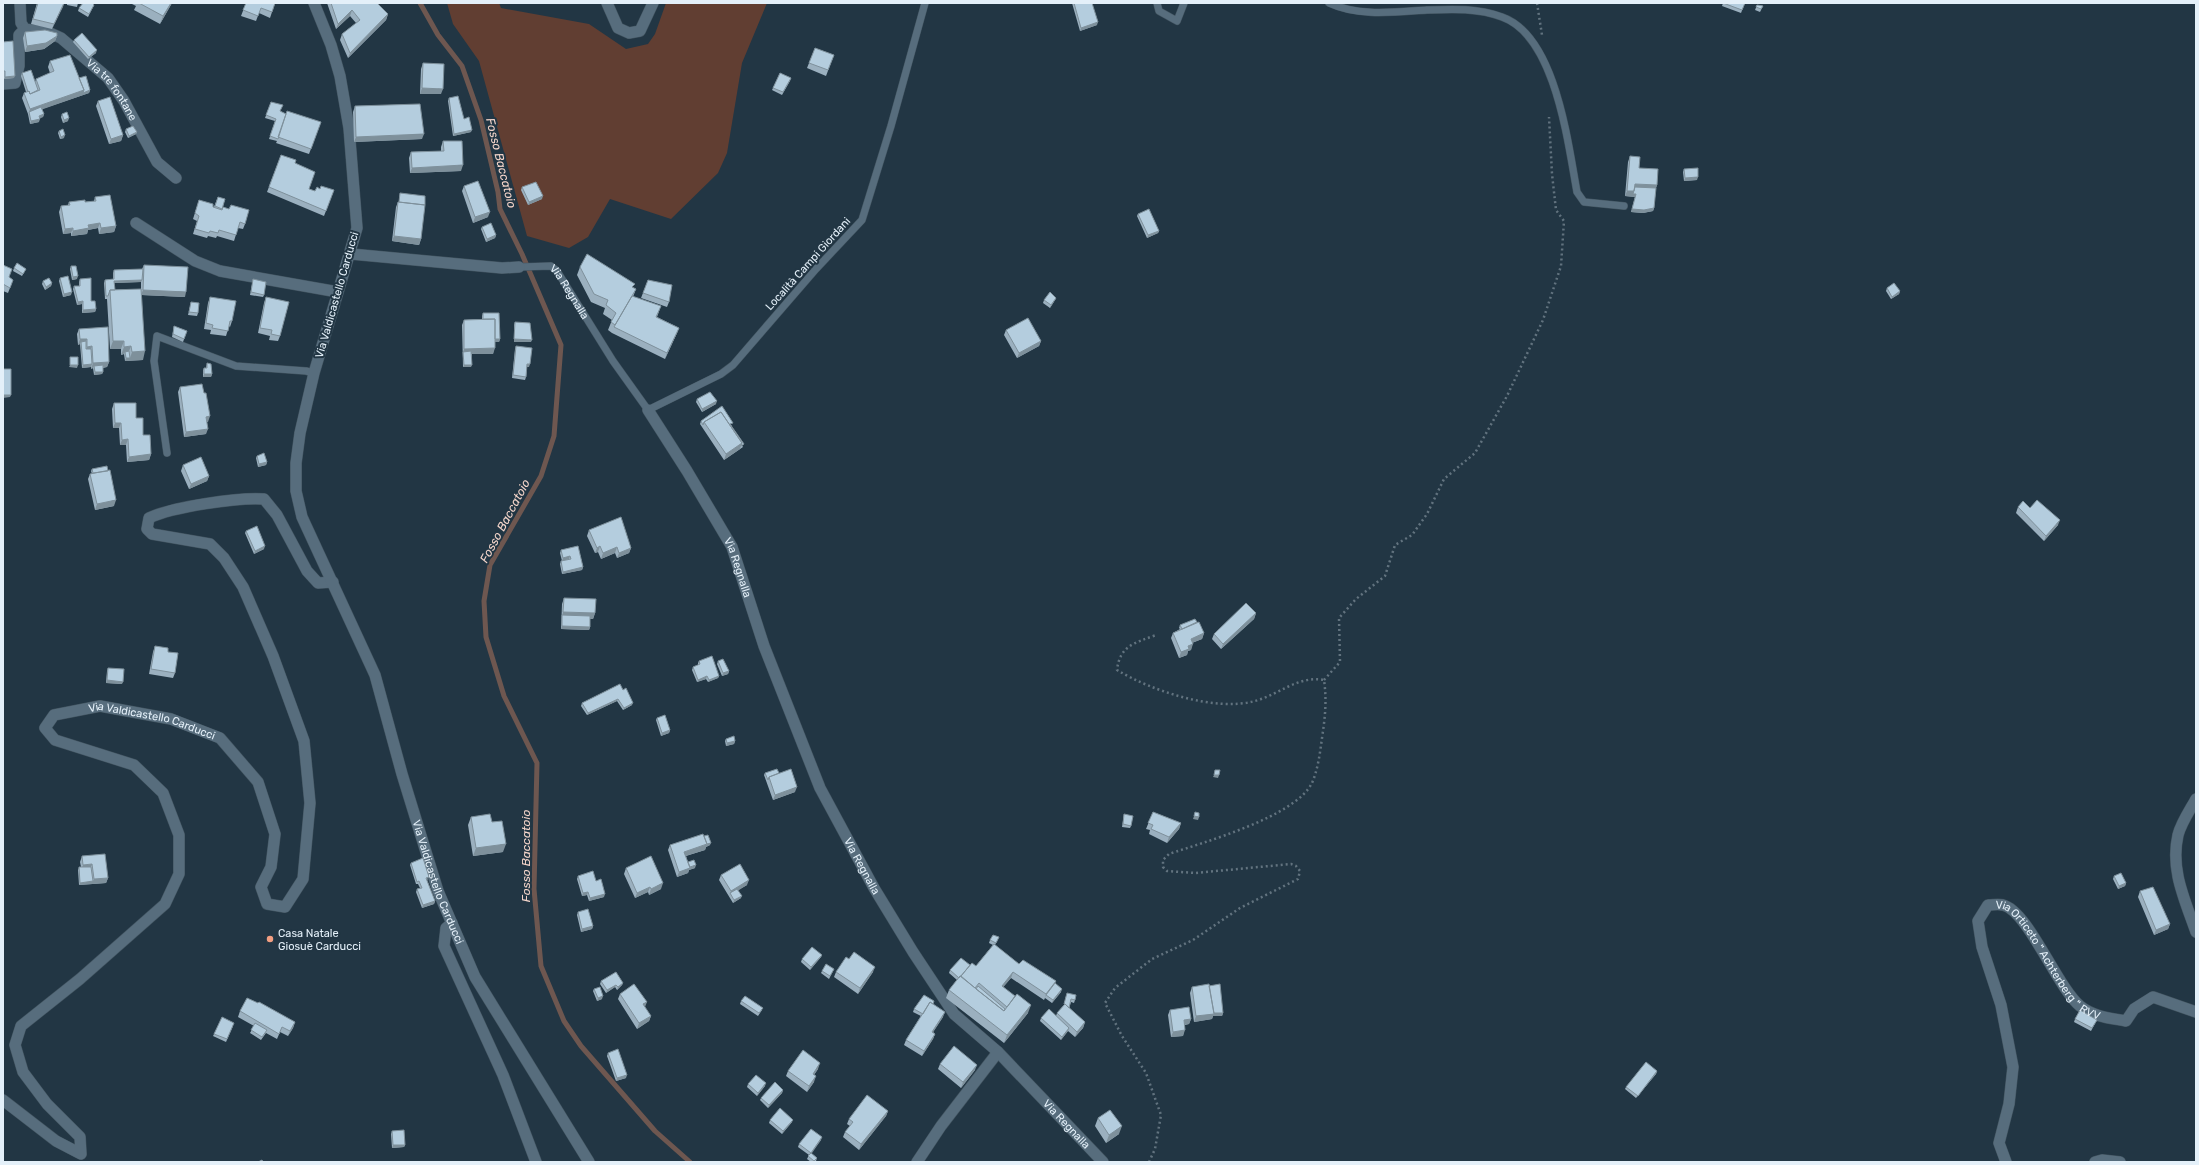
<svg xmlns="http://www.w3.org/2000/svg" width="2199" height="1165" viewBox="0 0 2199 1165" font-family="Rubik,sans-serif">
	<rect width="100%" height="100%" fill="#223644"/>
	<path fill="#613e32" d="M447 3H499L501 8 589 24 626 49 648 44 655 34 666 3H767L742 63 727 153 718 173 671 219 610 199 588 237 569 248 527 236 479 61 453 24Z"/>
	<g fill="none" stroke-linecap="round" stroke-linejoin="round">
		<path stroke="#6e5750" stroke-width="5" d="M420 3 438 35 462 66 481 120 498 192 500 209 522 254 561 345 554 436 541 476 490 565 484 601 486 637 504 696 537 763 534 889 541 966 564 1021 581 1046 655 1131 690 1162"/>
		<g stroke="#425460" stroke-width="8">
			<g id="service">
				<path d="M1157 3 1159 11 1177 21 1184 3"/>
				<path d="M1329 3C1359 17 1395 12 1427 10 1453 9 1478 8 1502 17 1556 36 1568 144 1577 192L1584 202 1624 206"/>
				<path id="s1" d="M519 267 551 266 557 271 613 361 648 410 721 374 733 365 816 269 862 220 891 126 925 3"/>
				<path d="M167 453 154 361 157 336 236 366 306 371 314 373"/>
			</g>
		</g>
		<g stroke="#425460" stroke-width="12">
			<g id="minor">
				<path id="s2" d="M20 3 21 23 25 29 50 33 61 38 108 78 124 101 157 162 176 178"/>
				<path d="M607 3 618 28 629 33 640 31 653 3"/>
				<path d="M3 84 15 83 19 66V35L25 29"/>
				<path d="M136 223 195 261 220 271 338 292"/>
				<path d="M351 254 502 268 519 267"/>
				<path id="s3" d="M648 410 687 471 732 547 764 646 820 788 874 888 913 952 954 1014 998 1052 1103 1162"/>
				<path d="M2196 799C2190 810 2181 823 2178 835 2170 870 2185 900 2196 932"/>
				<path d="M452 923 446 928 444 946 503 1075 536 1162"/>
				<path id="s4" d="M3 1100 56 1141 81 1154 80 1137 47 1104 23 1072 15 1045 21 1026 80 979 165 904 179 874V835L163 793 134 765 55 740 45 728 54 715 100 706 171 719 220 738 258 782 275 834 271 867 261 887 267 904 285 907 303 879 310 803 304 741 273 656 243 587 224 558 210 544 152 534 147 529 149 518C172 507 239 497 264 499L277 515 307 571 318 583 333 582"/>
				<path d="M917 1162 941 1126 998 1052"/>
				<path id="s5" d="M2006 1162 1999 1143 2009 1104 2013 1067 2001 1005 1982 947 1978 921 1988 905C1993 905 1998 904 2003 905 2028 911 2057 987 2080 1006 2094 1017 2110 1018 2126 1021L2134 1009 2153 997 2196 1012"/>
				<path d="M2095 1162 2102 1160 2120 1162"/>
			</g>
		</g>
		<g stroke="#425460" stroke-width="12">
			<g id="tertiary">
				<path id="s6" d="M314 3 331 45 340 76 349 128 357 228 314 373 300 433 296 463V491L302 517 375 675 402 774 438 891 475 977 589 1162"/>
			</g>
		</g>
		<path stroke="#62737f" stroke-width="2.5" stroke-dasharray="2 3" stroke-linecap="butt" d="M1537 3 1542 35
			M1324 680 1340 662 1339 618 1356 599 1385 576 1395 545 1412 535 1427 514 1444 479 1475 453 1507 396 1543 320 1561 266 1564 221 1556 210 1552 174 1549 117
			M1149 1162 1155 1149 1161 1115 1146 1073 1122 1036 1105 1003 1115 988 1152 959 1193 940 1240 908 1298 879 1300 871 1296 866 1291 864 1195 873 1167 871 1163 867V860L1169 854C1204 842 1295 817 1312 783 1318 769 1320 753 1322 738 1325 718 1327 701 1324 680 1299 675 1278 695 1255 701 1215 712 1152 691 1117 670 1120 645 1135 643 1156 635"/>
		<use href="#service" stroke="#576d7d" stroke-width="7"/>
		<use href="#minor" stroke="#576d7d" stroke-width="11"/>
		<use href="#tertiary" stroke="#576d7d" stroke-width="11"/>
	</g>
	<path fill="#9bb0bf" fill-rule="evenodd" d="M37 3H64L52 29 31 24Z
		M67 3H78L77 7 67 5Z
		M130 3H172L160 24 134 10 136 6Z
		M246 3H275L270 18 259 13 256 21 241 16Z
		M327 3H377L388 14 386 20 348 58 340 40 342 34 356 23 350 16 336 29Z
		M1072 3H1092L1097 25 1080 31Z
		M1723 3H1745L1741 13 1722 6Z
		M94 5 88 17 78 11 79 8Z
		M1757 5 1763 6 1760 12 1755 10Z
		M25 32 57 36 55 41 44 49 25 52 23 38Z
		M74 40 96 53 88 59 73 42Z
		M3 42 14 78 4 79Z
		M815 48 834 55 826 76 807 68Z
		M50 61 79 78 90 90 89 93 42 109 44 114 43 117 39 118V122L30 124 28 114 22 98 24 93 26 92 21 76 22 73 35 82 36 79 50 73 48 67Z
		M423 63 441 94H420L421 69Z
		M780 73 791 78 790 81 782 95 772 90Z
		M449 98 464 119 471 132 453 136 448 101Z
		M98 101 123 135 121 141 109 144 96 106Z
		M271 102 280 111 286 114 321 122 309 154 276 143 277 141 269 139 275 121 265 118Z
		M355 106 422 139 354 142 353 112Z
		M62 114 68 121 63 123 61 117Z
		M126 129 137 132 136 134 128 138 125 132Z
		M59 131 64 138 60 139 58 133Z
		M443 141 461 171 410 173 409 158 411 152 441 151V147Z
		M281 155 295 163 309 189 315 191 320 189 334 190 324 216 267 192Z
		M1630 156 1639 168 1657 185 1656 188 1654 208 1653 211 1643 213 1631 212 1635 197 1625 196 1628 162Z
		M1684 169 1697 180 1684 181 1683 172Z
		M464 186 488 217 473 223 462 191Z
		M522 187 542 199 528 205 521 190Z
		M400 193 421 239 419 245 392 241 396 207 398 202H399Z
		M95 197 116 226 114 232 99 234 98 228 88 230 87 234 71 236V233L63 234 59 212 61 206 68 205 69 202H85L94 201Z
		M218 197 225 199 222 210 245 224 243 229 238 228 234 241 217 236 216 238 208 236 207 238 193 234 197 221 193 219 199 200 214 207Z
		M1138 214 1159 231 1158 233 1147 238 1137 216Z
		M482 227 496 235 495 238 486 242 481 229Z
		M3 265 9 277 13 280 8 293 3 291Z
		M144 265 185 297 142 295 143 360 125 361 124 354 121 355V349H110L107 299H105L104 283 105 280 113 279V273L114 270 142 269ZM141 282V289L115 290 114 283Z
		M71 266 77 279 72 280 70 269Z
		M580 267 633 288 636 289 633 297 661 306 657 317 679 328 677 333 665 359 612 333 608 330 612 320 603 314 605 308 591 302 577 275Z
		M14 268 26 269 22 276 13 271Z
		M60 278 71 295 63 297 59 281Z
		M80 279 91 298V301L96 309 95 312 82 313V304L77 305 73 289 74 286H79V282Z
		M253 279 264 295 263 297 250 295Z
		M648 280 669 302 667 307 641 298Z
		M43 281 52 283 51 286 45 290 42 284Z
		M1887 288 1900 291 1899 294 1891 299 1886 291Z
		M210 297 232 321 230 327 229 326 226 336 210 334 211 330 204 329 208 303Z
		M266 297 280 336 278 341 269 340 270 336 258 333 264 303Z
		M1056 298 1055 300 1050 308 1043 303 1044 300Z
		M191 302 198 313 197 316 188 315Z
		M483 313 500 339 499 342H495L493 354H472L471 367H463L462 325 464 320 482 319V316Z
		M515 322 531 342H514V325Z
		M174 326 187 331 183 342 172 337Z
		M79 329 109 362 107 367 103 368V372L102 374 94 375 93 368 91 369V367L82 368 80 344 78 345 77 334Z
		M1006 330 1041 341 1039 346 1017 358 1004 335Z
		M516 346 529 367H527L526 377 525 380 512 378 515 349Z
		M207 363 212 374 211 377H203V370L204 368H206Z
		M180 387 208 422H207L206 434 184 437 178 392Z
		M697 399 716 404 702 412 696 402Z
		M114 403 136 418 151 454 149 460 127 462 126 445H120L119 428H113L112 409Z
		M701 421 732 425 731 426 743 447 724 460 700 424Z
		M257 456 267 462 266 465 258 467 256 458Z
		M183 465 209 476 207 481 189 489 181 471Z
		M92 469 114 506 95 510 88 479 90 474H92L91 471Z
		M2018 507 2030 508 2058 525 2044 541 2016 513Z
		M589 530 631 548 629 553 617 558 615 553 601 559 598 552 595 553 587 536Z
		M246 531 264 549 254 554 245 533Z
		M578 546 583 567 582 570 562 574 560 564 561 561 569 559 562 561 560 553 561 550Z
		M564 598 595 613 593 619H590V627L589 630 561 629 562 604Z
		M1256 613 1254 619 1221 649 1212 639 1214 634Z
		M1197 622 1204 633 1202 639 1192 643 1191 650 1188 651 1187 655 1179 658 1171 638 1173 633 1180 629 1179 628 1180 625Z
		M155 646 175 673 173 678 149 674 153 652Z
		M699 661 719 676 718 678 708 682 706 679 697 682 692 670 693 667 698 665V663Z
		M718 661 729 671 728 674 722 676 717 664Z
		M108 668 122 684 106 683 107 671Z
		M623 690 632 705 623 710 617 701 587 715 581 706 582 703Z
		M657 718 670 730 669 733 661 736 656 720Z
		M726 739 735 741 734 744 726 746 725 741Z
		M765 773H779L795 792 773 800 764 775Z
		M1153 812 1181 823 1179 829 1167 843 1149 834 1150 830 1146 829Z
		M1124 814 1131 826 1130 828 1122 827Z
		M471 817 492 822 503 852 473 856 468 825Z
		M704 836 710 845 706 847 705 850 686 856 688 863V862L695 868 689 870 688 873 677 877 668 850 670 845Z
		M82 856 108 878 106 883 79 885 78 870 79 867H81L80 862Z
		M411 863 428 879 427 880 435 901 434 904 422 908 416 892 417 889 420 888 418 884H416L410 865Z
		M626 868 661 889 649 895 648 892 635 898 624 874Z
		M721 875 747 885 738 890 741 898 733 903 719 880Z
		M578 876 596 881 604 897 589 901 587 895 582 896 577 879Z
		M2114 876 2126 883 2125 886 2118 889 2113 879Z
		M2140 891 2170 924 2168 929 2154 935 2138 897Z
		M578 912 593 926 592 929 581 932 577 915Z
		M999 937 995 945 1019 964 1056 981 1055 983 1061 992 1052 1003 1045 998 1044 1000 1011 978 1003 987 1028 1013 1004 1043 946 998 949 990 957 980 949 973 950 970 970 965 976 966 993 945 989 943 990 940Z
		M822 955 821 957 810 970 801 962 802 959Z
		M849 959 873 972 858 994 834 977 836 972Z
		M834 969 829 979 821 973 822 971Z
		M601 981 623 983 622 985 617 990 615 987 606 993 600 984Z
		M1209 986 1223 1013 1222 1016H1213L1212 1019 1194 1022 1190 993 1192 987Z
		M594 989 602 999 597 1001 593 991Z
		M620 994 651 1016 649 1021 637 1029 618 999Z
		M1066 996 1075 1000 1074 1003 1071 1002 1069 1008 1085 1022 1083 1028 1075 1037 1068 1031 1061 1040 1040 1021 1041 1018 1056 1016 1057 1013 1064 1005Z
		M741 1001 762 1010 758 1016 740 1004Z
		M933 1004 943 1017 933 1032 935 1034 933 1039 922 1056 904 1045 906 1040 921 1016 913 1012 914 1009Z
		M1170 1010 1191 1019 1189 1024 1185 1025 1183 1036 1171 1037 1168 1015Z
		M240 1011 295 1022 293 1028 288 1036 280 1032 277 1039 266 1033 261 1040 250 1033 254 1026 238 1017Z
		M2075 1019 2097 1020 2091 1031 2074 1022Z
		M233 1026 226 1042 213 1036 214 1034Z
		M608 1053 626 1078 616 1081 607 1056Z
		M940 1064 975 1070 961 1088 938 1069Z
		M818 1069 814 1075V1082L807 1092 786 1076 788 1071Z
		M1657 1071 1656 1074 1636 1098 1625 1089 1626 1087Z
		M748 1084 765 1086 757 1096 747 1087Z
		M783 1090 782 1093 768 1108 760 1100 761 1098Z
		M888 1111 886 1116 859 1150 843 1137 845 1132 850 1126 847 1124 849 1119Z
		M1098 1118 1119 1134 1106 1143 1095 1126Z
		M770 1120 792 1122 782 1134 769 1123Z
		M392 1131 405 1145 404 1147 392 1148 391 1134Z
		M821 1140 811 1153 817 1158 816 1161 815 1162H811L807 1159 809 1155 798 1147 799 1144Z"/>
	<path fill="#7e909b" d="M64 3 63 7 52 29 54 24Z
		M171 3H172L160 24 163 16Z
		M352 10 350 16 336 29 338 24Z
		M388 14 386 20 348 58 350 53Z
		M1098 22 1097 25 1080 31 1081 28Z
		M57 36 55 41 44 49 25 52 27 46Z
		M97 50 96 53 88 59 89 57Z
		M15 76 14 78 4 79 5 77Z
		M422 88 443 89 441 94H420Z
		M84 90H90L89 93 29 114V112L30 109Z
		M44 114 43 117 38 119 39 116Z
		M69 118 68 121 63 123 64 120Z
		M40 119 39 122 30 124 31 121Z
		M472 130 471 132 453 136 454 134Z
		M137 132 136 134 128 138 129 136Z
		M424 134 422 139 354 142 356 137Z
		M65 135 64 138 60 139 61 137Z
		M123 135 121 141 109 144 111 139Z
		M463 165 461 171 410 173 412 168Z
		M1698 177 1697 180 1684 181 1685 178Z
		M1635 184 1657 185 1655 191 1634 190Z
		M1627 191H1634L1636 194 1635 197 1625 196Z
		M543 196 542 199 528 205 529 202Z
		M1654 208 1653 211 1643 213 1631 212 1632 209Z
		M490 212 488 217 473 223 475 217Z
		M100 223 98 228 88 230 87 234 71 236 73 231 88 225Z
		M116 226 114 232 99 234 101 228Z
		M73 228 71 233 63 234 65 229Z
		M1159 231 1158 233 1147 238 1148 235Z
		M496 235 495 238 486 242 487 239Z
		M394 236 421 239 419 245 392 241Z
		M78 276 77 279 72 280 73 277Z
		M142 280 141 282 113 283 114 281Z
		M52 283 51 286 45 290 46 287Z
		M143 290 186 292 185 297 141 295Z
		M1900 291 1899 294 1891 299 1892 297Z
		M72 292 71 295 63 297 64 294Z
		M1056 298 1055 300 1050 308 1051 305Z
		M83 301 82 304 77 305 78 302Z
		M96 309 95 312 82 313 83 310Z
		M679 328 677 333 665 359 667 353Z
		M80 339H87L85 344 81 342 80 344 78 345Z
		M494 339H500L499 342H493Z
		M514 339 532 340 531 342H514Z
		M113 341H124L121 349H110Z
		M1041 341 1039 346 1017 358 1019 353Z
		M92 346 90 352H85L87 347Z
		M131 346 128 354 125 352 124 354 121 355 124 347Z
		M495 348 493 354H463V352L464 349Z
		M145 351 143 360 125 361 126 358H130L132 352Z
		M109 362 107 367 94 368V366L93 368 91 369 93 363Z
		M92 364 91 367 82 368 83 365Z
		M527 364H530L529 367H526Z
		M70 365H78L77 368 69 367Z
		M464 365H472L471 367H463Z
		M95 372H103L102 374 94 375Z
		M204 374H212L211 377H203Z
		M3 395H11L10 397 3 398Z
		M717 401 716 404 702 412V409Z
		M210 416 208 422H204L206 417Z
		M115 423H121L119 428H113Z
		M208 429 206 434 184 437 186 432Z
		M128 439 126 445H120L122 440Z
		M742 443 740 449 724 460 726 454Z
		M151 454 149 460 127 462 129 457Z
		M267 462 266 465 258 467 259 464Z
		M209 476 207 481 189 489 191 484Z
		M116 500 114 506 95 510 97 504Z
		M2060 520 2058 525 2044 541 2046 536Z
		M265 546 264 549 254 554 255 551Z
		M600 546 598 552 595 553 597 548Z
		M617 547 615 553 601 559 603 553Z
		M631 548 629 553 617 558 619 553Z
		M570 556 569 559 562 561 563 558Z
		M583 567 582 570 562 574 563 572Z
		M563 612 595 613 593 619 562 618Z
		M1256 613 1254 619 1221 649 1223 644Z
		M562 626 590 627 589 630 561 629Z
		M1204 633 1202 639 1189 644 1191 639Z
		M1193 644 1191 650 1188 651 1187 655 1179 658 1181 652 1188 646Z
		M729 671 728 674 722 676 723 673Z
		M707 676 706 679 697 682 698 680Z
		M719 676 718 678 708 682 709 680Z
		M107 680 123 682 122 684 106 683Z
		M618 699 617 701 587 715 588 713Z
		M633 703 632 705 623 710 624 708Z
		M670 730 669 733 661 736 662 733Z
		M735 741 734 744 726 746 727 743Z
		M1214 775H1219L1218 778 1213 777Z
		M797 787 795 792 773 800 775 795Z
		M1194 816 1199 817 1198 820 1193 819Z
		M1181 823 1179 829 1167 843 1169 837Z
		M711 843 710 845 706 847 705 850 682 857 684 852Z
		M506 844 503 852 473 856 476 848Z
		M92 864 90 870 81 871 83 865Z
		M696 865 695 868 689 870 688 873 677 877 679 872Z
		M108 878 106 883 79 885 80 883 93 881 94 879Z
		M749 880 747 885 731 895 730 893 729 896 731 891Z
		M663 883 661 889 649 895 651 889Z
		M2126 883 2125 886 2118 889 2119 886Z
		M650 887 648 892 635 898 637 893Z
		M588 892 587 895 582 896 583 893Z
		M605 894 604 897 589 901 590 898Z
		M742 896 741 898 733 903 734 900Z
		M435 901 434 904 422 908 423 905Z
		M2170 924 2168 929 2154 935 2156 930Z
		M593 926 592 929 581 932 582 929Z
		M822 955 821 957 810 970 811 967Z
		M875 967 873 972 858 994 860 988Z
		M1013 972 1011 978 1000 991 1002 986Z
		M1056 981 1054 986 1046 995 1044 1000 1046 994Z
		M623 983 622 985 617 990 618 987Z
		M616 985 615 987 606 993 607 990Z
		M1062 989 1061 992 1052 1003 1053 1000Z
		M603 996 602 999 597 1001 598 998Z
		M647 1002 645 1007 643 1004Z
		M1031 1005 1028 1013 1004 1043 1007 1035Z
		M945 1012 943 1017 930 1037 932 1032Z
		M1211 1013H1223L1222 1016H1213L1212 1019 1194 1022 1196 1016Z
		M651 1016 649 1021 637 1029 639 1023Z
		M1191 1019 1189 1024 1182 1025 1184 1020Z
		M295 1022 293 1028 288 1036 290 1031Z
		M1085 1022 1083 1028 1075 1037 1077 1032Z
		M1069 1028 1068 1031 1061 1040 1062 1037Z
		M1185 1030 1183 1036 1171 1037 1173 1032Z
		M935 1034 933 1039 922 1056 924 1051Z
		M820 1063 818 1069 811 1079 813 1074Z
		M977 1065 975 1070 961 1088 963 1082Z
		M1657 1071 1656 1074 1636 1098 1638 1096Z
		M627 1075 626 1078 616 1081 617 1078Z
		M816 1076 814 1082 807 1092 809 1086Z
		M766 1083 765 1086 757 1096 758 1093Z
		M783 1090 782 1093 768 1108 769 1105Z
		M888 1111 886 1116 859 1150 861 1144Z
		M793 1120 792 1122 782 1134 783 1131Z
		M1122 1126 1119 1134 1106 1143 1109 1135Z
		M822 1137 821 1140 810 1156 811 1153Z
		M393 1145H405L404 1147 392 1148Z"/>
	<path fill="#b4cdde" stroke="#7e909b" d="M38 3H64L54 24 33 19Z
		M83 3H92L94 5 89 14 79 8Z
		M139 3H171L163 16Z
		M246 3H275L272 12 261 8 258 16 243 10Z
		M331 3H377L388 14 350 53 342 34 360 20 352 10 338 24Z
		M1074 3H1092L1098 22 1081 28Z
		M1723 3H1745L1742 10Z
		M1757 5 1763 6 1761 9 1756 7Z
		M45 30 57 33V36L46 43 27 46 25 32Z
		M82 33 97 50 89 57 74 40Z
		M13 41 15 76 5 77V71H3V42Z
		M815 48 834 55 828 70 809 63Z
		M70 55 84 90 30 109 24 93 29 91 30 94 40 90 36 79 54 71 50 61Z
		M423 63 444 64 443 89 422 88Z
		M31 70 38 90 30 94 29 91 28 92 22 73Z
		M780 73 791 78 783 92 773 88Z
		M86 76 90 90 83 93 84 90 79 78Z
		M458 96 464 119 469 117 472 130 454 134 449 98Z
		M110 97 123 135 111 139 98 101Z
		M271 102 283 105 280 111 286 114 278 139 270 136 276 119 266 115Z
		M420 104 424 134 356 137 355 106Z
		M41 107 44 114 39 116 40 119 31 121 29 112Z
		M287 111 321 122 311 149 278 137Z
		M67 112 69 118 64 120 62 114Z
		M133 126 137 132 129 136 126 129Z
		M63 129 65 135 61 137 59 131Z
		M443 141H462L463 165 412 168 411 152 444 151Z
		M281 155 296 160 295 163 315 172 309 189 315 191 317 187 320 189 321 186 334 190 326 211 269 187Z
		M1630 156 1640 157 1639 168 1658 169 1657 185 1635 184 1634 191H1627Z
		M1698 168V177L1685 178 1684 169Z
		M478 181 490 212 475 217 464 186Z
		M536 182 543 196 529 202 522 187Z
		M1635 187 1656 188 1654 208 1644 210 1632 209 1636 194H1633Z
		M400 193 425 196V205L399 202Z
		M110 195 116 226 101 228 100 223 88 225 89 228 73 231V228L65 229 61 206 70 205 69 202 85 200V202L96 201 95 197Z
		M218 197 225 199 222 209 215 206Z
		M199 200 213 204V207L222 210 223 207 229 209 231 205 249 210 245 224 240 222 236 235 219 230 218 233 210 231 209 233 195 229 199 216 195 213Z
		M398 202 425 205 421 239 394 236Z
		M1149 209 1159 231 1148 235 1138 214Z
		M491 223 496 235 487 239 482 227Z
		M587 254 635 284 632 287 636 289 615 325 611 322 616 313 606 305 608 300 594 294 580 267Z
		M17 263 26 269 23 274 14 268Z
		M3 265 12 269 9 277 13 280 10 288 3 284Z
		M144 265 188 267 186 292 143 290Z
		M71 266H76L78 276 73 277Z
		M143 269 142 280 114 281 115 290H110L108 296H106L105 280 114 279V270Z
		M68 276 72 292 64 294 60 278Z
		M49 278 52 283 46 287 43 281Z
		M91 278V301H95L96 309 83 310V301L78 302 74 286H80V279Z
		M253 279 266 282 264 295 251 292Z
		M648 280 672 285 669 302 643 293Z
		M1894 283 1900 291 1892 297 1887 288Z
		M141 289 145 351 132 352 131 346 124 347V341H113L110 290Z
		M1050 292 1056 298 1051 305 1044 300Z
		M632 296 661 306 656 317 679 328 667 353 614 327Z
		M210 297 236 301 232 321H230L228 331 212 328 213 325 206 323Z
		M266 297 289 302 280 336 271 334 272 330 260 328Z
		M191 302 199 303 198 313 189 312Z
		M483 313H499L500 339H495V319H483Z
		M1028 318 1041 341 1019 353 1006 330Z
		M495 319V348L464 349V320Z
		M515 322 530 323 532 340 514 339Z
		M174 326 187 331 184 339 173 334Z
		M108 327 109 362 93 363 92 346 87 347V339H80L79 329Z
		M86 341V349H91L92 364 83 365 81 342Z
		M516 346 532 348 530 364H527L526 377 513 375Z
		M129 351 130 358H126L125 352Z
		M471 351 472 365H464L463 352Z
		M70 357H78V365H70Z
		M207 363 211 364 212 374H204V368H207Z
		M103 365V372H95L94 366Z
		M3 369H11V395H3Z
		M202 384 204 393H206L210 416 206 417 208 429 186 432 180 387Z
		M710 392 717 401 702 409 697 399Z
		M114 403H136V418H143V435H150L151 454 129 457 128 439 122 440 121 423H115Z
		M722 406 733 423 730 424 744 444 741 446 742 443 721 412 704 422 703 425 701 421Z
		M721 412 742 443 726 454 704 422Z
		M264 453 267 462 259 464 257 456Z
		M201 457 209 476 191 484 183 465Z
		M107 466 108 471 93 473 92 469Z
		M110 470 116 500 97 504 90 474Z
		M2037 500 2060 520 2046 536 2018 507 2023 501 2030 508Z
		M621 517 631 548 619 553 617 547 603 553 600 546 597 548 589 530Z
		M257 526 265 546 255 551 246 531Z
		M578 546 583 567 563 572 561 561 571 559 570 556 563 558 561 550Z
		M564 598 596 599 595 613 563 612Z
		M1246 603 1256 613 1223 644 1214 634Z
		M562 615 590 616V627L562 626Z
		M1195 619 1197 622 1182 629 1180 625Z
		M1199 622 1204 633 1191 639 1193 644 1188 646 1189 649 1181 652 1173 633Z
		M155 646 168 648V652L178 653 175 673 151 669Z
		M712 656 719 676 709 680 707 676 698 680 693 667 700 664 699 661Z
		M723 659 729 671 723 673 718 661Z
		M108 668 124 669 123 682 107 680Z
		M620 684 623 690 626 688 633 703 624 708 618 699 588 713 582 703Z
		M665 715 670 730 662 733 657 718Z
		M734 736 735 741 727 743 726 739Z
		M777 769 779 773 769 777 768 780 765 773Z
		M791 769 797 787 775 795 769 777Z
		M1215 770H1220L1219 775H1214Z
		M1153 812 1181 823 1169 837 1151 829 1153 825 1148 823Z
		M1195 812 1199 813V817L1194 816Z
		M490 814 492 822 502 821 506 844 476 848 471 817Z
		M1124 814 1133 816 1131 826 1123 824Z
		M703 834 707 844 684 852 690 868 679 872 670 845Z
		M708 835 711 843 707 844 704 836Z
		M105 854 108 878 94 879 92 864 83 865 82 856Z
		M651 856 663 883 651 889 650 887 637 893 626 868Z
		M423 858 429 877 426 878 435 901 423 905 417 889 422 888 419 881 417 882 411 863Z
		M694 860 696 865 690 867 688 862Z
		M740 864 749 880 731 891 721 875Z
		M79 867H91L93 881 80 883Z
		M593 871 596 881 601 879 605 894 590 898 588 892 583 893 578 876Z
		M2121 873 2126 883 2119 886 2114 876Z
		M2153 887 2170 924 2156 930 2140 891Z
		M737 889 742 896 734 900 730 893Z
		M588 909 593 926 582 929 578 912Z
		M993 935 999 937 996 943 990 940Z
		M994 944 1019 964 1023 960 1056 981 1046 994 1013 972 1002 986 1015 996 1007 1007 979 983 975 988 961 976 972 963 976 966Z
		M812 947 822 955 811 967 802 959Z
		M854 952 875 967 860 988 836 972 846 957 849 959Z
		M961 958 970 965 961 976H960L959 978 950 970Z
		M826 964 834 969 830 976 822 971Z
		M616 972 623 983 618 987 616 985 607 990 601 981Z
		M960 976 1004 1011 1017 994 1031 1005 1007 1035 949 990Z
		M1055 983 1062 989 1053 1000 1046 995Z
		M634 984 647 1002 643 1004 651 1016 639 1023 620 994Z
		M1209 984 1214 1014 1196 1016 1192 987Z
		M1220 984 1223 1013H1214L1209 986Z
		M978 986 1005 1009 1004 1011 976 989Z
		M600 987 603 996 598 998 594 989Z
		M1067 993 1076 995 1075 1000 1071 999 1069 1008 1065 1004H1064Z
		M924 995 934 1001 933 1004 930 1002 923 1014 914 1009Z
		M745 996 763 1008 759 1013 741 1001Z
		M247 998 258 1003 259 1002 295 1022 290 1031 282 1027 279 1034 240 1011Z
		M930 1002 945 1012 932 1032 935 1034 924 1051 906 1040Z
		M1065 1004 1085 1022 1077 1032 1057 1013Z
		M1189 1007 1191 1019 1184 1020 1185 1030 1173 1032 1170 1010Z
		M1049 1009 1069 1028 1062 1037 1041 1018Z
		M2080 1010 2097 1020 2092 1028 2075 1019Z
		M222 1017 234 1023 227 1039 214 1034Z
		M255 1023 267 1030 262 1037 251 1030Z
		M954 1046 977 1065 963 1082 940 1064Z
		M618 1049 627 1075 617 1078 608 1053Z
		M803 1050 820 1063 813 1074 816 1076 809 1086 788 1071Z
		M1646 1062 1657 1071 1638 1096 1626 1087Z
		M756 1075 766 1083 758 1093 748 1084Z
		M775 1082 783 1090 769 1105 761 1098Z
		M867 1095 888 1111 861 1144 845 1132 853 1122 849 1119Z
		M780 1108 793 1120 783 1131 770 1120Z
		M1110 1110 1122 1126 1109 1135 1098 1118Z
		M811 1129 822 1137 811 1153 799 1144Z
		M404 1130 405 1145H393L392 1131Z
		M811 1153 817 1158 814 1161 808 1156Z
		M262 1160 263 1162H258Z"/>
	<circle fill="#f39f82" stroke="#223644" stroke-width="1.5" cx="270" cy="939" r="4"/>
	<g text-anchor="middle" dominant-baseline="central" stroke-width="4" stroke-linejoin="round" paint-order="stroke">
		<g font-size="11" fill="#e4f0f9" stroke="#223644">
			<text stroke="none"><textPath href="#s2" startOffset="138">Via tre fontane</textPath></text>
			<text transform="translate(808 264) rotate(-48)">Località Campi Giordani</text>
			<text stroke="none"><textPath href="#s1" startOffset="64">Via Regnalla</textPath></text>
			<text transform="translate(337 295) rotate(-74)">Via Valdicastello Carducci</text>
			<text stroke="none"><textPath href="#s3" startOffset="182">Via Regnalla</textPath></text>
			<text stroke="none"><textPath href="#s4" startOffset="808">Via Valdicastello Carducci</textPath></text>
			<text stroke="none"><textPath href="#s3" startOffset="506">Via Regnalla</textPath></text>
			<text stroke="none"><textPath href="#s6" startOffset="919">Via Valdicastello Carducci</textPath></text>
			<text stroke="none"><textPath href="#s5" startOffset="354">Via Orticeto " Achterberg " RVV</textPath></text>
			<text stroke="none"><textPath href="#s3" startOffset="838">Via Regnalla</textPath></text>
		</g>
		<g font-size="11" fill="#e4f0f9" stroke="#223644" text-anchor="start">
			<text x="278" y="933">Casa Natale<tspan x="278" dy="13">Giosuè Carducci</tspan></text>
		</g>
		<g font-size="12" font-style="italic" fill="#f5d6cb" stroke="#223644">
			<text transform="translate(501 163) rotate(76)">Fosso Baccatoio</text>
			<text transform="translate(505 521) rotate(-62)">Fosso Baccatoio</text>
			<text transform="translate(526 856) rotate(-90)">Fosso Baccatoio</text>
		</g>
	</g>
	<rect width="2199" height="1165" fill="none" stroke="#e4f0f9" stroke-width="8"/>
</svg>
